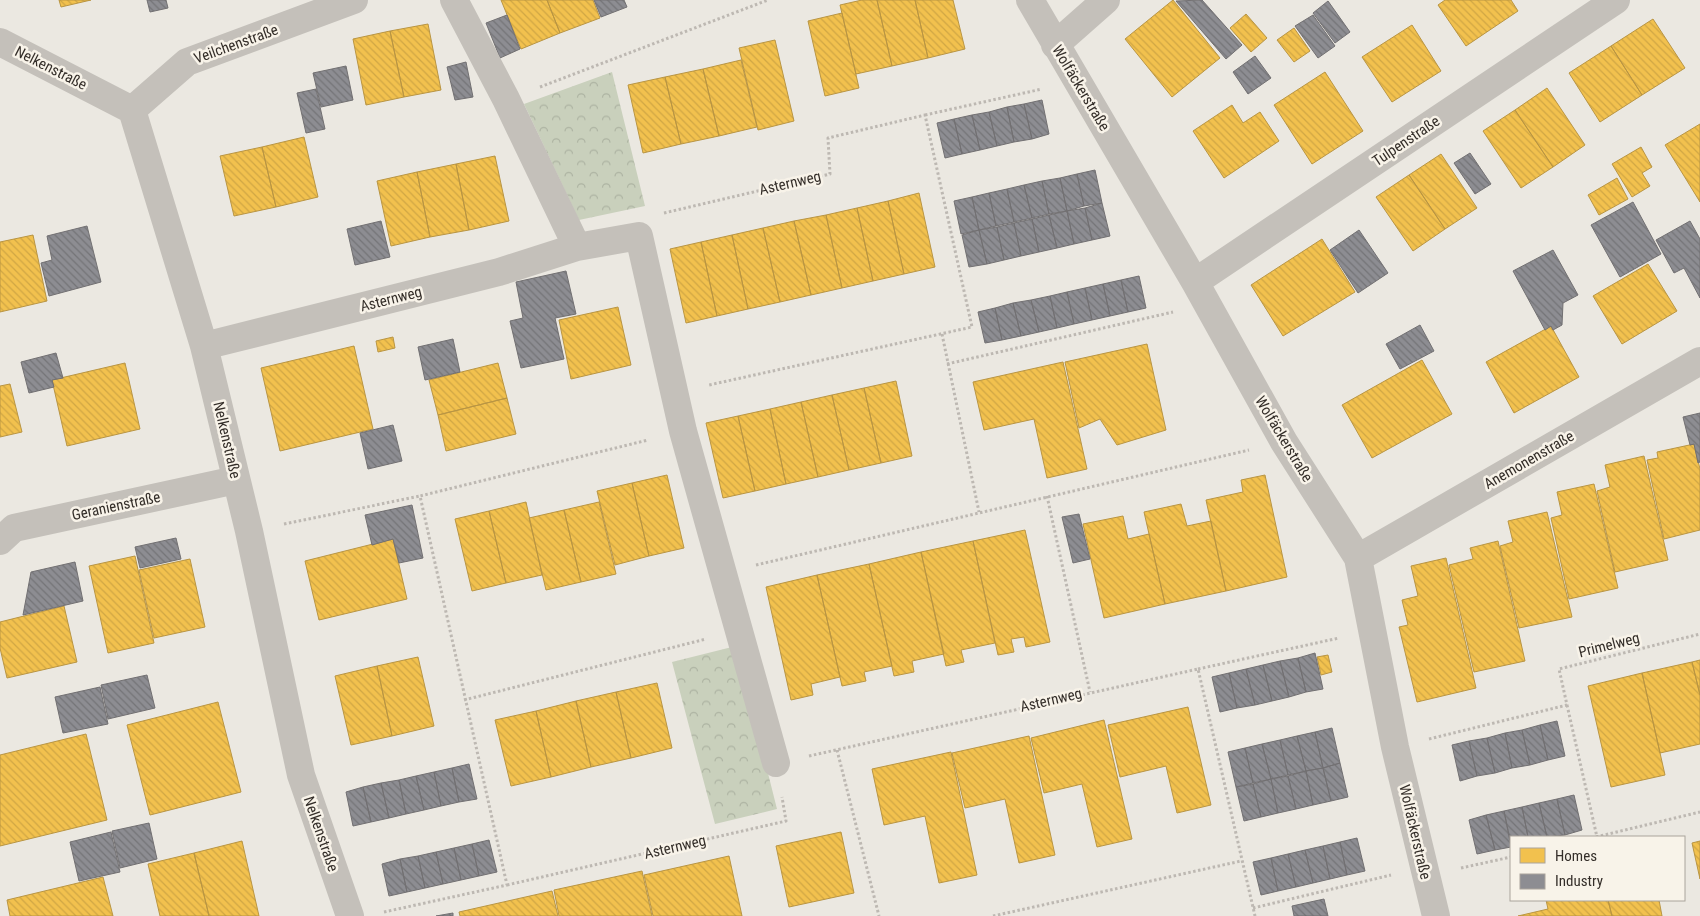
<svg xmlns="http://www.w3.org/2000/svg" width="1700" height="916" viewBox="0 0 1700 916" font-family="'Roboto Condensed',sans-serif">
	<defs>
		<pattern id="park-crowns" width="20" height="18" patternUnits="userSpaceOnUse" patternTransform="scale(1.25)"><rect width="20" height="18" fill="#c9d0bc"/><path d="M2 6a3 3 0 1 1 6 0M12 15a3 3 0 1 1 6 0" fill="none" stroke="#adb3a2"/></pattern>
		<pattern id="homes-back-hatch" width="6" height="6" patternUnits="userSpaceOnUse" patternTransform="scale(1.25)"><rect width="6" height="6" fill="#f2c14e"/><path d="M-1 5l2 2M0 0l6 6M5-1l2 2" fill="none" stroke="#d0a644"/></pattern>
		<pattern id="industry-back-hatch" width="6" height="6" patternUnits="userSpaceOnUse" patternTransform="scale(1.25)"><rect width="6" height="6" fill="#8d8d92"/><path d="M-1 5l2 2M0 0l6 6M5-1l2 2" fill="none" stroke="#747477"/></pattern>
	</defs>
	<rect width="100%" height="100%" fill="#ebe8e1"/>
	<path fill="url(#park-crowns)" d="M612 72 645 206 579 220 524 104Z
		M736 646 777 809 715 824 672 662Z"/>
	<path fill="url(#homes-back-hatch)" stroke="#b99543" d="M59 0H91L61 7Z
		M501 0H547L560 33 521 49Z
		M547 0H593L600 18 560 33Z
		M862 0H877L892 66 856 74 840 5Z
		M877 0H915L928 58 892 66Z
		M915 0H953L965 49 928 58Z
		M1173 0 1220 58 1172 97 1125 39Z
		M1445 0H1511L1518 11 1466 46 1438 5Z
		M842 13 859 88 825 96 808 21Z
		M1246 14 1267 38 1251 52 1230 28Z
		M1653 19 1685 68 1642 95 1611 46Z
		M428 24 441 90 404 97 390 31Z
		M1412 25 1441 71 1392 102 1362 57Z
		M1294 28 1310 51 1294 62 1277 40Z
		M390 31 404 97 366 105 353 39Z
		M775 40 794 121 758 130 739 48Z
		M1611 46 1642 95 1600 122 1569 73Z
		M741 60 757 127 719 136 703 69Z
		M703 69 719 136 681 144 665 77Z
		M1325 72 1363 131 1312 164 1274 105Z
		M665 77 681 144 643 153 628 85Z
		M1547 88 1585 145 1553 167 1515 110Z
		M1232 105 1243 123 1260 112 1279 141 1224 178 1193 131Z
		M1515 110 1553 167 1521 188 1483 131Z
		M1700 124V202L1665 145Z
		M304 137 318 197 276 207 262 147Z
		M262 147 276 207 234 216 220 156Z
		M1641 147 1652 167 1642 173 1650 186 1632 197 1612 164Z
		M1441 154 1477 208 1445 229 1409 175Z
		M495 156 509 221 469 230 456 164Z
		M456 164 469 230 430 237 417 172Z
		M417 172 430 237 391 246 377 181Z
		M1409 175 1445 229 1413 251 1376 197Z
		M1617 178 1628 199 1599 215 1588 195Z
		M919 193 935 267 904 274 888 201Z
		M888 201 904 274 873 281 857 208Z
		M857 208 873 281 842 288 826 215Z
		M826 215 842 288 811 295 794 221Z
		M794 221 811 295 780 302 763 228Z
		M763 228 780 302 748 309 732 235Z
		M33 235 47 301 0 312V242Z
		M732 235 748 309 717 316 701 242Z
		M1322 239 1355 292 1283 336 1251 285Z
		M701 242 717 316 686 323 670 249Z
		M1648 264 1677 311 1622 344 1593 296Z
		M618 307 631 365 571 379 559 320Z
		M1551 326 1579 377 1514 413 1486 362Z
		M393 337 395 348 378 352 376 341Z
		M1147 344 1166 430 1117 445 1100 419 1079 428 1065 362Z
		M354 346 373 429 280 451 261 368Z
		M1422 360 1452 414 1372 458 1342 405Z
		M1063 362 1087 469 1047 478 1034 419 984 430 973 382Z
		M125 363 140 429 67 446 52 380Z
		M498 363 507 398 438 415 429 380Z
		M896 381 912 456 881 463 864 388Z
		M10 384 22 432 0 437V386Z
		M864 388 881 463 849 470 832 395Z
		M832 395 849 470 818 477 801 402Z
		M507 398 516 434 446 451 438 415Z
		M801 402 818 477 786 484 770 409Z
		M770 409 786 484 755 491 738 416Z
		M738 416 755 491 723 498 706 423Z
		M1694 444 1700 469V530L1664 539 1647 460 1658 458 1657 452Z
		M1644 456 1668 560 1615 572 1597 491 1610 487 1605 465Z
		M667 475 684 548 649 556 632 483Z
		M1265 475 1287 577 1226 591 1206 500 1243 492 1241 480Z
		M632 483 649 556 615 565 597 491Z
		M1594 484 1618 588 1569 599 1551 518 1562 515 1557 492Z
		M526 502 542 575 506 583 489 511Z
		M599 502 616 574 581 582 564 510Z
		M1181 504 1187 526 1211 521 1226 591 1165 604 1144 512Z
		M564 510 581 582 546 590 529 518Z
		M489 511 506 583 472 591 455 519Z
		M1547 512 1572 617 1519 628 1500 546 1513 542 1508 521Z
		M1123 516 1128 539 1149 534 1165 604 1104 618 1083 524Z
		M1025 530 1050 642 1026 647 1024 637 1011 639 1014 652 998 655 973 541Z
		M393 539 407 599 319 620 305 561Z
		M973 541 995 643 961 650 964 662 946 666 921 552Z
		M1498 541 1525 661 1474 672 1449 565 1473 559 1470 548Z
		M921 552 944 654 912 661 914 672 894 676 869 564Z
		M135 556 154 643 108 653 89 566Z
		M1446 558 1476 688 1417 702 1399 627 1408 625 1402 600 1418 596 1411 566Z
		M190 559 205 627 154 638 139 570Z
		M869 564 892 666 864 672 866 681 842 686 817 575Z
		M817 575 840 677 811 684 813 695 791 700 766 587Z
		M64 606 77 662 7 678 0 648V622Z
		M1328 655 1332 672 1321 675 1317 657Z
		M418 657 434 726 392 736 377 666Z
		M1700 660V695L1692 662Z
		M1692 662 1700 695V744L1660 753 1642 673Z
		M377 666 392 736 351 745 335 676Z
		M1642 673 1665 775 1611 787 1588 686Z
		M657 683 672 748 631 758 616 692Z
		M616 692 631 758 591 767 576 701Z
		M576 701 591 767 551 777 536 711Z
		M218 702 241 792 150 815 127 725Z
		M1188 707 1211 805 1177 813 1166 766 1120 777 1108 725Z
		M536 711 551 777 511 786 495 720Z
		M1104 720 1132 839 1097 847 1082 784 1044 793 1031 738Z
		M86 734 107 820 0 846V755Z
		M1029 736 1055 855 1019 863 1005 799 965 808 952 753Z
		M951 752 977 875 939 883 925 816 884 825 872 769Z
		M841 832 854 893 789 907 776 846Z
		M242 841 259 916H209L194 853Z
		M1700 841V879L1692 843Z
		M194 853 209 916H160L148 864Z
		M729 856 742 916H653L644 875Z
		M642 871 652 916H559L554 890Z
		M103 877 113 916H10L7 900Z
		M552 891 558 916H460L459 912Z
		M1546 900H1608L1612 916H1518L1548 909Z
		M1608 900H1659L1662 916H1612Z"/>
	<path fill="url(#industry-back-hatch)" stroke="#727072" d="M147 0H166L168 8 150 12Z
		M594 0H624L627 7 601 17Z
		M1202 0 1242 45 1226 59 1176 1Z
		M1328 1 1350 32 1335 43 1313 13Z
		M507 15 520 49 500 58 486 23Z
		M1313 15 1335 46 1318 58 1295 26Z
		M1255 56 1271 78 1248 94 1233 72Z
		M466 62 473 97 455 100 447 67Z
		M346 66 353 100 321 107 313 73Z
		M316 89 325 129 306 133 297 93Z
		M1042 100 1049 134 1032 139 1024 104Z
		M1024 104 1032 139 1014 142 1007 107Z
		M1007 107 1014 142 997 146 989 112Z
		M989 112 997 146 980 150 972 115Z
		M972 115 980 150 962 154 954 119Z
		M954 119 962 154 945 158 937 123Z
		M1470 153 1491 184 1475 194 1454 163Z
		M1095 170 1102 203 1084 206 1077 174Z
		M1077 174 1084 206 1067 211 1060 178Z
		M1060 178 1067 211 1049 214 1042 181Z
		M1042 181 1049 214 1032 218 1024 185Z
		M1024 185 1032 218 1014 222 1007 189Z
		M1007 189 1014 222 996 226 989 193Z
		M989 193 996 226 979 230 972 197Z
		M972 197 979 230 961 234 954 201Z
		M1633 202 1661 254 1620 277 1591 225Z
		M1102 203 1110 236 1092 240 1085 208Z
		M1085 208 1092 240 1074 244 1067 211Z
		M1067 211 1074 244 1057 248 1049 215Z
		M1049 215 1057 248 1039 252 1032 219Z
		M1032 219 1039 252 1021 256 1014 223Z
		M381 221 390 257 355 265 347 229Z
		M1690 221 1700 239V298L1684 268 1674 273 1656 240Z
		M1014 223 1021 256 1004 260 997 227Z
		M87 226 101 282 49 296 41 263 52 260 47 236Z
		M997 227 1004 260 987 264 979 230Z
		M979 230 987 264 969 267 962 235Z
		M1359 230 1388 273 1358 293 1330 250Z
		M1553 250 1578 295 1563 303 1562 325 1553 330 1551 326 1545 330 1513 271Z
		M566 271 576 314 555 318 564 359 521 368 510 321 523 318 516 282Z
		M1139 276 1146 308 1128 312 1121 280Z
		M1121 280 1128 312 1110 316 1103 284Z
		M1103 284 1110 316 1092 320 1085 288Z
		M1085 288 1092 320 1074 324 1067 292Z
		M1067 292 1074 324 1057 328 1050 296Z
		M1050 296 1057 328 1039 332 1031 300Z
		M1031 300 1039 332 1021 336 1013 303Z
		M1013 303 1021 336 1002 340 995 308Z
		M995 308 1002 340 985 343 978 312Z
		M1420 325 1434 351 1400 369 1386 344Z
		M453 339 460 372 425 380 418 347Z
		M56 353 63 378 52 380 54 387 29 393 21 362Z
		M1700 413V462L1698 463 1694 444 1690 445 1683 417Z
		M393 425 402 461 368 469 360 433Z
		M412 505 423 558 399 563 393 539 372 545 365 515Z
		M1079 514 1090 559 1073 563 1062 517Z
		M176 538 181 559 140 568 135 547Z
		M75 562 83 601 23 615 31 572Z
		M1315 653 1323 689 1306 692 1298 658Z
		M1298 658 1306 692 1289 697 1280 661Z
		M1280 661 1289 697 1272 701 1263 665Z
		M1263 665 1272 701 1255 705 1246 669Z
		M1246 669 1255 705 1237 708 1229 673Z
		M1229 673 1237 708 1220 712 1212 677Z
		M147 675 155 708 108 719 101 685Z
		M100 687 108 724 63 733 55 697Z
		M1557 721 1565 756 1548 760 1540 725Z
		M1540 725 1548 760 1530 765 1522 730Z
		M1332 728 1340 763 1323 768 1315 732Z
		M1522 730 1530 765 1512 768 1505 733Z
		M1315 732 1323 768 1306 771 1297 736Z
		M1505 733 1512 768 1495 773 1487 738Z
		M1297 736 1306 771 1288 775 1280 740Z
		M1487 738 1495 773 1477 776 1469 741Z
		M1280 740 1288 775 1271 779 1262 744Z
		M1469 741 1477 776 1460 781 1452 745Z
		M1262 744 1271 779 1253 783 1245 748Z
		M1245 748 1253 783 1236 787 1228 752Z
		M1340 763 1348 797 1331 801 1323 768Z
		M469 764 477 799 459 802 452 768Z
		M452 768 459 802 441 806 434 772Z
		M1323 768 1331 801 1313 805 1306 771Z
		M1306 771 1313 805 1296 809 1288 776Z
		M434 772 441 806 424 810 416 776Z
		M416 776 424 810 406 814 399 780Z
		M1288 776 1296 809 1278 813 1271 779Z
		M1271 779 1278 813 1261 817 1253 784Z
		M399 780 406 814 389 818 381 783Z
		M381 783 389 818 371 822 363 787Z
		M1253 784 1261 817 1244 821 1236 787Z
		M363 787 371 822 353 826 346 792Z
		M1574 795 1582 830 1565 835 1557 799Z
		M1557 799 1565 835 1547 837 1539 803Z
		M1539 803 1547 837H1528L1522 807Z
		M1522 807 1528 837H1511V844L1504 811Z
		M1504 811 1511 847 1495 850 1486 815Z
		M1486 815 1495 850 1477 854 1469 820Z
		M149 823 157 859 120 868 112 831Z
		M111 832 120 872 79 881 70 842Z
		M1357 838 1365 871 1347 875 1340 842Z
		M489 840 497 872 479 876 472 844Z
		M1340 842 1347 875 1330 879 1323 846Z
		M472 844 479 876 461 880 454 848Z
		M1323 846 1330 879 1313 883 1305 850Z
		M454 848 461 880 443 884 436 852Z
		M1305 850 1313 883 1296 887 1288 854Z
		M436 852 443 884 425 888 418 856Z
		M1288 854 1296 887 1278 891 1271 858Z
		M418 856 425 888 407 892 400 859Z
		M1271 858 1278 891 1261 895 1253 862Z
		M400 859 407 892 389 896 382 864Z
		M1324 899 1328 916H1294L1292 906Z
		M453 913V916H436Z"/>
	<g fill="none" stroke-linecap="round" stroke-linejoin="round">
		<path stroke="#bdb8b2" stroke-width="3" stroke-dasharray="2.5 2.5" stroke-linecap="butt" d="M540 87 768 0
			M925 115 1042 89
			M664 213 830 174 828 138 925 115 972 327 709 385
			M942 334 979 512
			M947 364 1173 312
			M1047 496 1090 692
			M284 524 420 496
			M756 565 1249 450
			M1198 669 1339 638
			M464 700 706 639
			M1567 705 1597 837
			M1429 739 1567 705 1559 669 1700 634
			M837 750 879 916
			M809 756 1198 669 1255 916
			M1596 837 1700 812
			M1461 868 1511 857
			M507 885 786 821 782 797
			M1253 908 1391 875
			M384 912 507 885 420 496 648 440
			M993 916 1241 861"/>
		<path stroke="#c4c0ba" stroke-width="28" d="M454 0 506 99 577 247
			M1030 0 1195 282 1284 442 1358 558 1395 747 1436 916
			M0 42 132 110 204 346 249 531 301 775 350 916
			M1055 45 1106 0
			M132 110 187 62 354 0
			M1195 282 1616 0
			M204 346 499 272 577 247 639 236 683 431 776 763
			M0 541 14 528 236 480
			M1358 558 1700 361"/>
	</g>
	<g text-anchor="middle" dominant-baseline="central" stroke-width="5" stroke-linejoin="round" paint-order="stroke">
		<g font-size="15" fill="#342e29" stroke="#f8f3e9">
			<text transform="translate(236 44) rotate(-20)">Veilchenstraße</text>
			<text transform="translate(51 68) rotate(27)">Nelkenstraße</text>
			<text transform="translate(1081 88) rotate(59)">Wolfäckerstraße</text>
			<text transform="translate(1406 141) rotate(-34)">Tulpenstraße</text>
			<text transform="translate(790 183) rotate(-13)">Asternweg</text>
			<text transform="translate(391 299) rotate(-14)">Asternweg</text>
			<text transform="translate(1284 439) rotate(59)">Wolfäckerstraße</text>
			<text transform="translate(227 440) rotate(77)">Nelkenstraße</text>
			<text transform="translate(1529 460) rotate(-30)">Anemonenstraße</text>
			<text transform="translate(116 506) rotate(-12)">Geranienstraße</text>
			<text transform="translate(1609 645) rotate(-14)">Primelweg</text>
			<text transform="translate(1051 700) rotate(-13)">Asternweg</text>
			<text transform="translate(1415 832) rotate(77)">Wolfäckerstraße</text>
			<text transform="translate(321 834) rotate(71)">Nelkenstraße</text>
			<text transform="translate(675 847) rotate(-13)">Asternweg</text>
		</g>
	</g>
	<rect x="1510" y="836" width="175" height="65" fill="#f8f3e9" stroke="#aaa49c"/>
	<rect x="1520" y="848" width="25" height="15" fill="#f2c14e" stroke="#aaa49c"/>
	<text x="1555" y="861" font-size="15" fill="#342e29">Homes</text>
	<rect x="1520" y="874" width="25" height="15" fill="#8d8d92" stroke="#aaa49c"/>
	<text x="1555" y="886" font-size="15" fill="#342e29">Industry</text>
</svg>
